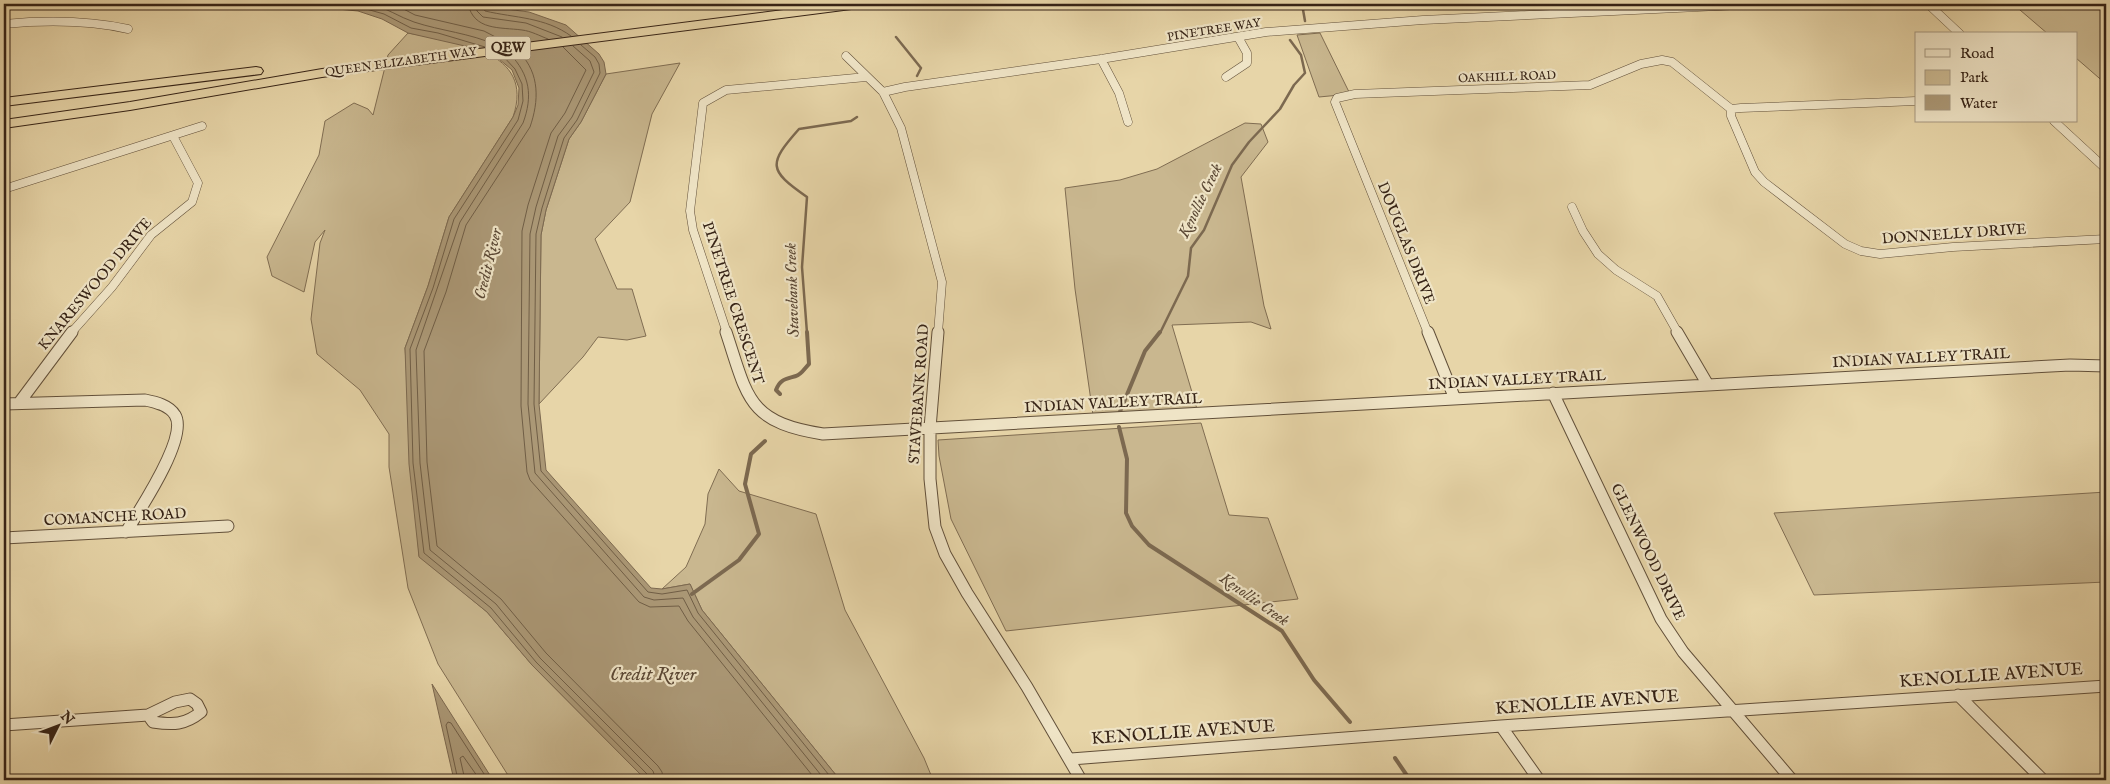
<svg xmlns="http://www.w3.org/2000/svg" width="2110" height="784" viewBox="0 0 2110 784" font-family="'IM FELL English',serif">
	<rect width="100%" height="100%" fill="#e7d5a8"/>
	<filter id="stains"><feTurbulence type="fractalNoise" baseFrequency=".004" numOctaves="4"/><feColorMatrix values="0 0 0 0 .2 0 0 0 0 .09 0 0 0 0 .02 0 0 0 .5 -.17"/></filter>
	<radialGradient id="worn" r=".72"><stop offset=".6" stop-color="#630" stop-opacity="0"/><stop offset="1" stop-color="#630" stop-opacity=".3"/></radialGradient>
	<path fill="#c9b78f" stroke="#806d52" d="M2013 4H2106V84L2076 58V34H2048Z
		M408 33C456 42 536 50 513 117L449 217 428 286 405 348 419 556 487 612 532 665 646 780H511L438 664 408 588 389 467V434L360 390 317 354 311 319 320 243 325 230 315 242 304 292 272 276 267 257 319 155 325 121 354 103 368 109 373 115 388 55Z
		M1320 33 1350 94 1319 97 1297 35Z
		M680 63 652 114 630 202 595 239 617 289H632L646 336 627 340 598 337 583 357 539 404 541 235 546 210 569 139 581 122 606 74Z
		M1245 123 1261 124 1268 142 1241 177 1264 306 1271 329 1251 322 1172 325 1197 409 1093 415 1075 289 1065 188 1120 180 1157 169Z
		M1201 423 1229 515 1268 518 1298 599 1006 631 951 519 939 456 938 440Z
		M719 469 739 491 816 514 845 610 924 758 933 780H840L702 610 690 584 662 589 686 567 705 524 708 494Z
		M2106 492V582L1814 595 1774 513Z"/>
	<path fill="#ab9876" stroke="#7c6950" d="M286 4H479L491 7 529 12 566 25 599 54 604 62 606 74 581 122 569 139 546 210 541 235 539 404 546 470 651 588 662 589 690 584 702 610 840 780H646L532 665 487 612 419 557 409 464 405 348 428 286 449 217 513 117 518 105 519 88 512 70 499 59 478 49 408 33 382 19 358 11Z
		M432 684 493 780H454Z"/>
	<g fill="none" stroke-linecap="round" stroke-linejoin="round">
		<path stroke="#705e46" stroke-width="1" d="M323 4 359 7 384 14 411 28 438 33 485 47
			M371 4C387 8 399 17 414 22 441 31 470 33 496 45
			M394 4 415 15 484 31 509 44
			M468 4C474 31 500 27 522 30 531 31 540 36 548 39
			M475 4 477 11 483 17 526 23 562 37
			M481 4 485 11C515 18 545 17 571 36
			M581 45 595 57 599 64 600 73 577 120 564 138 542 208 536 234 534 404 541 471 648 592 662 594 687 590 698 613 833 780
			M573 46 590 61 594 72 572 117 558 136 536 207 530 234 528 404 535 473 644 597 654 600 683 598 693 617 825 780
			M563 47 586 70 565 113 551 133 528 205 522 231 521 406 527 472 530 480 639 602 650 607 679 606 688 621 816 780
			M520 53C540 74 539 101 530 127L466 225 446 292 424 351 427 462 437 546 501 599 546 653 658 766 662 772 663 780
			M510 54C530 75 533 96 523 123L460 222 416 350 420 463 430 550 496 604 540 658 653 771 656 780
			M502 55 515 69 522 84 523 101 518 120 454 219 433 288 410 349 413 463 424 553 491 608 536 662 648 775 650 780
			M458 780 446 725 448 722 451 723 488 780
			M465 780 460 758 463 756 480 780"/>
		<path stroke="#7c6950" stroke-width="2.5" d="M1302 4 1305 21
			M896 37 921 68 917 76
			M807 333 802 267 807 197C768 170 768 164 799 129L851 121 857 117
			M1160 333 1188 276 1191 248 1204 230 1232 165 1249 142 1280 109 1294 85 1305 73 1301 55 1290 40"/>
		<path stroke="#7c6950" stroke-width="4" d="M780 394 776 390C780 379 786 379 796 376 801 375 805 368 809 364L807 332
			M1119 414 1145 351 1160 332
			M1119 427 1127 459 1126 513 1132 526 1149 545 1282 631 1314 680 1350 722
			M692 594 739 560 759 534 745 484 751 454 765 441
			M1395 758 1410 780"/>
		<g stroke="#62503a" stroke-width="9">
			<path id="minor-far1" d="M1928 4 1960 34
				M4 24C46 20 87 20 128 29
				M846 56 883 92 901 128 942 282 938 333
				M1101 59 1119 93 1128 122
				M1226 77 1247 63V53L1238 37
				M883 92 905 87 1101 59 1266 32 1423 20 1761 4
				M1916 101 1741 108 1731 109V116L1755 172 1764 182 1845 244 1861 251 1880 254 1953 247 2106 239
				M2054 121 2106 169
				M4 189 202 126
				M1572 207 1583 231 1598 254 1616 270 1657 296 1678 333
				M71 333 112 287 151 235 192 202 198 183 173 136
				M727 333 693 230 690 211 703 103 726 90 866 77
				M1428 333 1335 102 1337 98 1355 94 1590 85 1641 64 1662 60 1672 62 1731 109"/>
		</g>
		<g stroke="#62503a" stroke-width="13">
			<path id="minor" d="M726 332C748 398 747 422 823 434L2070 365 2106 366
				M938 332 930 428V479L935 527 945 554 967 593 1027 687 1081 780
				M1428 332 1455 399
				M1677 332 1708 385
				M1553 393 1661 619 1683 652 1792 780
				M19 403 72 332
				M4 404 145 400C155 402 169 405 175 415 189 437 139 511 126 532
				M4 538 228 526
				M1958 695 2043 780
				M190 699 197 704 201 712C185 725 173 725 153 722L148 715 175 702Z
				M4 725 148 715
				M1501 726 1539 780
				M1071 759 1501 726 2106 686"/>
		</g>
		<g stroke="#362316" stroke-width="2">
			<path id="motorway" d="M830 4H866L859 8 322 77 130 110 4 128V120L130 102 322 69Z
				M256 67 261 68 263 71 261 74 4 106V98Z"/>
		</g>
		<use href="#minor-far1" stroke="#efe4c6" stroke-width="8"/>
		<use href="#minor" stroke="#efe4c6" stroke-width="11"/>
		<use href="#motorway" fill="#e7d5a8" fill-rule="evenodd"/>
	</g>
	<g text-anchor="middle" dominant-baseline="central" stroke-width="4.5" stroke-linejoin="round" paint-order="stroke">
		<g font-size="12" fill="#362316" stroke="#efe4c6">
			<text transform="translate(1214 30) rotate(-9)">PINETREE WAY</text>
			<text transform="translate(401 62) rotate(-8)">QUEEN ELIZABETH WAY</text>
			<text transform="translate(1507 77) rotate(-2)">OAKHILL ROAD</text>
		</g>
		<rect fill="#efe4c6" stroke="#6e5d4b" stroke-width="1" x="485.5" y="36.5" width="45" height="23" rx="4"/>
		<g font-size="14" font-weight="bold" fill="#362316">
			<text x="508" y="48">QEW</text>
		</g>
		<g font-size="15" fill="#362316" stroke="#efe4c6">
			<text transform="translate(1954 234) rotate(-4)">DONNELLY DRIVE</text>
			<text transform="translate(1406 243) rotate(68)">DOUGLAS DRIVE</text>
			<text transform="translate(95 284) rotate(-50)">KNARESWOOD DRIVE</text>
			<text transform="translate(733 303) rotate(72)">PINETREE CRESCENT</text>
			<text transform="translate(1921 358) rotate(-3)">INDIAN VALLEY TRAIL</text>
			<text transform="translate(1517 380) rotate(-3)">INDIAN VALLEY TRAIL</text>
			<text transform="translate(919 394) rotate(-86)">STAVEBANK ROAD</text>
			<text transform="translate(1113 403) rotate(-3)">INDIAN VALLEY TRAIL</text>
			<text transform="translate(115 517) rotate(-3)">COMANCHE ROAD</text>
			<text transform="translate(1648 552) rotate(64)">GLENWOOD DRIVE</text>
		</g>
		<g font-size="16" font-style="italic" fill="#594633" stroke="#efe4c6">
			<text transform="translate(1201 201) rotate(-64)">Kenollie Creek</text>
			<text transform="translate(489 264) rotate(-76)">Credit River</text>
			<text transform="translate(793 290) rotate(-92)">Stavebank Creek</text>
			<text transform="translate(1254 600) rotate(35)">Kenollie Creek</text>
		</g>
		<g font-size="18" fill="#362316" stroke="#efe4c6">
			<text transform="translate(1991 676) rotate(-4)">KENOLLIE AVENUE</text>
			<text transform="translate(1587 703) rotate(-4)">KENOLLIE AVENUE</text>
			<text transform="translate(1183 733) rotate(-4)">KENOLLIE AVENUE</text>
		</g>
		<g font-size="19" font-style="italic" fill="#594633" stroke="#efe4c6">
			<text x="653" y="675">Credit River</text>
		</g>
	</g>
	<rect width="2110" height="784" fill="none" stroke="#e7d5a8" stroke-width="20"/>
	<rect x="5" y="5" width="2100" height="774" fill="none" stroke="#362316" stroke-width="2.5"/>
	<rect x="10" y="10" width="2090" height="764" fill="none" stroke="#362316"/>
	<rect x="1915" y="32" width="162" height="90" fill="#efe4c6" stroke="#a59780"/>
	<rect x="1925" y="49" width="25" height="8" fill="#efe4c6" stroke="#a59780"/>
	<text x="1960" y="58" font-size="15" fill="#362316">Road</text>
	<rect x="1925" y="70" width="25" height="15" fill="#c9b78f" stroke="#a59780"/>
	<text x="1960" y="82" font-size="15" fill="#362316">Park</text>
	<rect x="1925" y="95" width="25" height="15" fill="#ab9876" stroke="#a59780"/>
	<text x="1960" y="108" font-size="15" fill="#362316">Water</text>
	<g transform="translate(58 726) rotate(48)" stroke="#efe4c6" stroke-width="4" paint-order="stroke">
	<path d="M0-4L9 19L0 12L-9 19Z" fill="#362316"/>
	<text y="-8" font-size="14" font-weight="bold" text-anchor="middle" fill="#362316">N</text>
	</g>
	<rect width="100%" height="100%" filter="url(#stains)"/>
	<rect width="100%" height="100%" fill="url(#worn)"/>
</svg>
